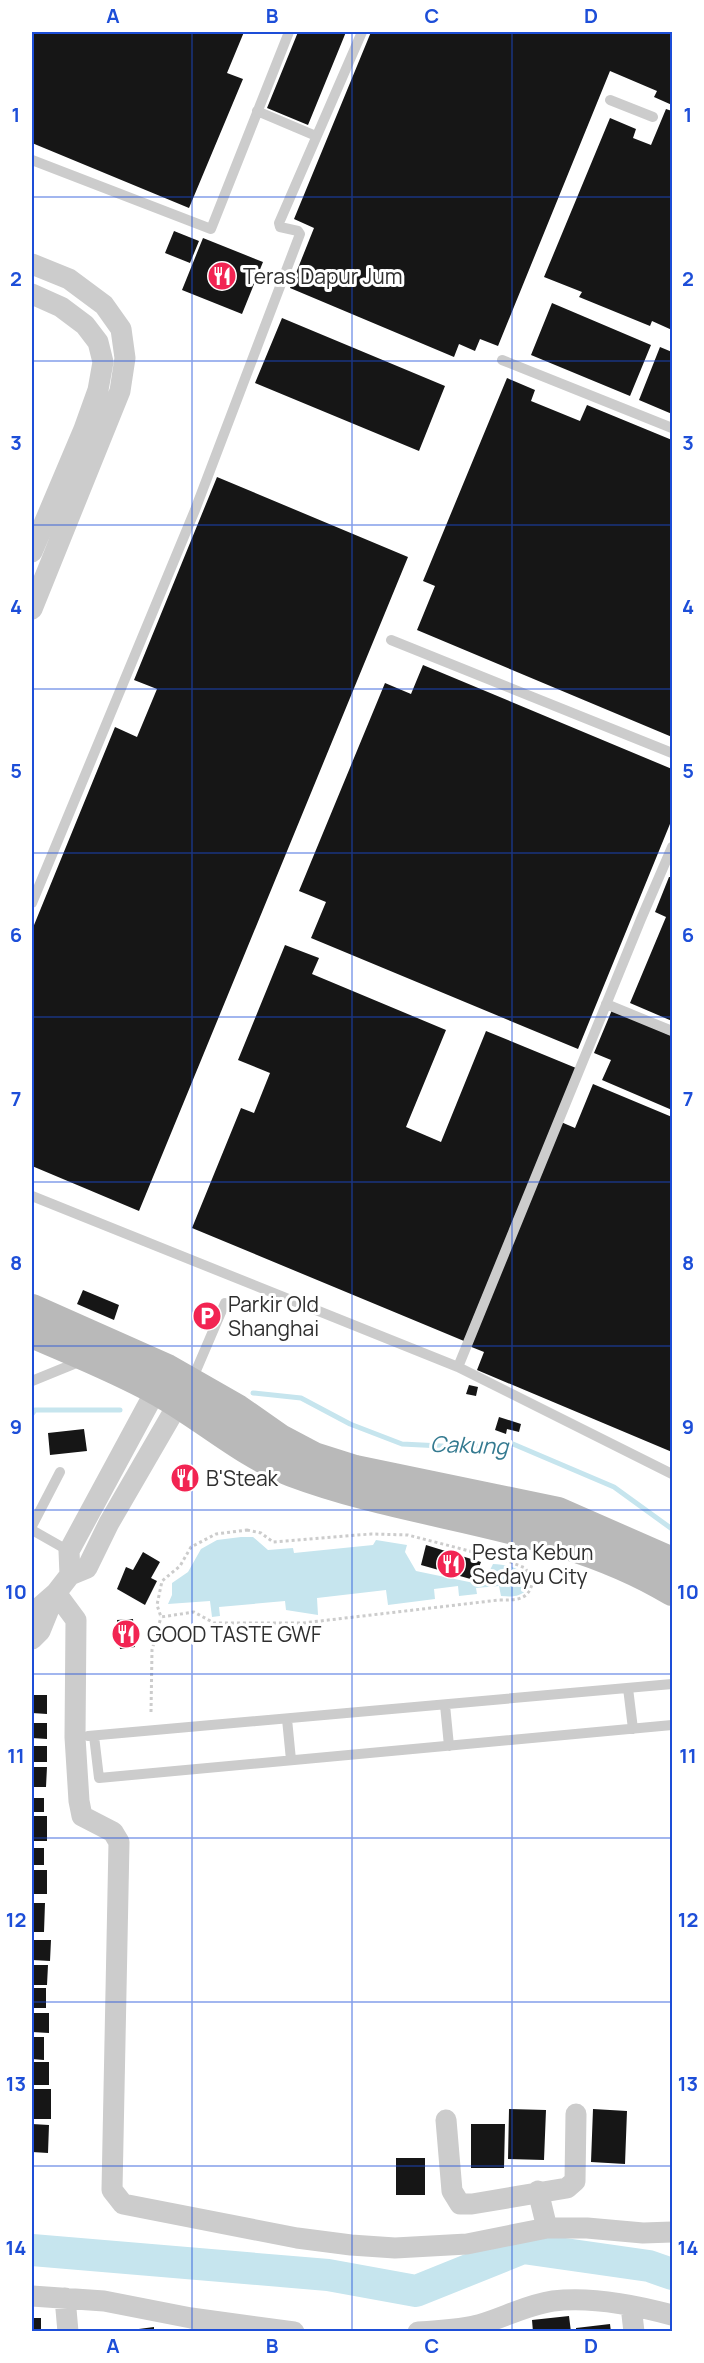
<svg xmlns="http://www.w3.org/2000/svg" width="704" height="2363" viewBox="0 0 704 2363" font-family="Manrope,sans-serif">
	<rect width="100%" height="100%" fill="#fff"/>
	<path fill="#c6e5ee" d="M241 1537H253L268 1550 293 1548 294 1553 373 1545 376 1540 407 1545 405 1552 416 1571 474 1583 488 1574 493 1564C509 1565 530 1569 528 1589 519 1597 513 1597 501 1596L499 1586 476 1588 477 1594 459 1596 458 1586 434 1589 435 1599 388 1605 386 1590 317 1598 318 1615 286 1610 285 1601 219 1607 220 1616 212 1617 210 1601 168 1604 172 1595V1583L188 1572 201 1549 217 1540Z"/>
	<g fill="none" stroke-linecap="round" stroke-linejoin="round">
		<path stroke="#c6e5ee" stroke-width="5" d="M253 1393 301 1398 350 1424 402 1444 461 1447 513 1444 614 1487 672 1529
			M32 1414 35 1410H120"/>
		<path stroke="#c6e5ee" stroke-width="32" d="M32 2250 328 2275 416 2291 523 2248 649 2266 672 2274"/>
	</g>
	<path fill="#161616" d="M32 32H244L227 73 243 79 189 208 32 143Z
		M298 32H346L308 125 267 108Z
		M371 32H672V105L654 97 657 91 610 71 498 346 480 339 475 351 459 344 454 357 290 288 314 228 294 219Z
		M666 109 672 111V330L652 321 650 326 579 297 582 292 544 277 610 118 636 129 633 138 651 145Z
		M174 231 199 241 190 263 165 253Z
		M203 238 263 262 242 314 182 290Z
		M552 303 651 345 630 396 531 355Z
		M282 318 445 386 419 451 255 383Z
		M660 347 672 352V414L639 400Z
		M507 378 535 390 531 401 580 421 587 405 672 440V737L417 630 435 586 423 581Z
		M217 477 408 557 139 1211 32 1166V930L115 727 137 737 157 689 134 680Z
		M423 665 672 769V819L578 1049 311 938 326 902 299 891 385 683 411 694Z
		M669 877H672V1021L630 1003 666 917 655 912Z
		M285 945 319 958 312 974 446 1030 406 1127 441 1142 486 1031 576 1068 464 1341 192 1228 241 1108 254 1113 270 1073 238 1060Z
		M612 1010 672 1036V1110L602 1080 611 1060 594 1053Z
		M593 1084 672 1117V1452L477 1370 484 1352 469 1346 561 1122 575 1128Z
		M83 1290 119 1305 114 1320 77 1304Z
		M469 1385 478 1387 476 1396 466 1394Z
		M499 1417 521 1424 519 1432 507 1429 506 1434 495 1430Z
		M84 1429 87 1451 50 1455 48 1433Z
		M426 1545 481 1562 474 1580 421 1565Z
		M143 1552 160 1562 151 1578 157 1581 145 1605 117 1589 126 1567 133 1570Z
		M133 1619 135 1647 120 1649 117 1620Z
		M32 1695H47V1714L32 1713Z
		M32 1723H47V1739L32 1738Z
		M32 1746H47V1762H32Z
		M32 1767H47L46 1787H32Z
		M32 1798H44V1812H32Z
		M32 1816H47V1841H32Z
		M32 1848H44V1865H32Z
		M32 1870H47V1894H32Z
		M32 1903H45L44 1932H32Z
		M32 1940H51L50 1961 32 1960Z
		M32 1965H48L47 1985H32Z
		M32 1988H46V2008H32Z
		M32 2013H49V2033L32 2032Z
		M32 2037H44V2060L32 2059Z
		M32 2062H49V2085H32Z
		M32 2089H51V2119H32Z
		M509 2109 546 2110 544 2160 508 2159Z
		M593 2109 627 2111 625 2164 591 2162Z
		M32 2124 49 2125 48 2153 32 2152Z
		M471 2124H505L504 2168H471Z
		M396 2158H425V2195H396Z
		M569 2316 571 2332H533L532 2320Z
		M32 2318H41V2332H32Z
		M610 2324 611 2332H576V2328Z
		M154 2327V2332H131V2330Z"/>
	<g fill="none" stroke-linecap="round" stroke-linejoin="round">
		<path stroke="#ccc" stroke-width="3" stroke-dasharray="3 3" stroke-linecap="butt" d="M247 1530 261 1533 273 1542 371 1534 408 1535 508 1561 525 1568 533 1580C529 1601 517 1600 499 1600L303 1623H214L194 1612 161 1617 157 1605 162 1581 180 1566 191 1547 216 1534Z
			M151 1712 152 1650 161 1617"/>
		<path stroke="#ccc" stroke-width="10" d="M610 100 653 117
			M257 111 316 136
			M32 160 211 229 289 32
			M502 360 672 428
			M391 640 672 753
			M32 903 195 510 300 234 298 231 280 227 279 223 362 32
			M606 1004 672 1031
			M32 1196 458 1367 672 1474
			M458 1367 641 919 672 847
			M192 1380 225 1303
			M32 1381 81 1361
			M32 1526 60 1472
			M32 1530 69 1551
			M628 1688 633 1729
			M445 1705 449 1746
			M287 1719 291 1760
			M88 1736 672 1684
			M94 1736 99 1778 672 1725"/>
		<path stroke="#ccc" stroke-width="21" d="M32 264 69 279 104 305 121 329 125 358 120 391 32 609
			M32 294 61 307 85 325 98 342 103 362 98 390 84 429 32 552
			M70 1575 69 1551 156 1390
			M56 1593 76 1620 75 1737 79 1801 82 1816 113 1832 119 1842 112 2190 123 2204 297 2238 351 2245 395 2248 467 2244 547 2228H587L643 2233 672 2232
			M32 1614 56 1593 70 1575 87 1568 109 1523 178 1404
			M32 1639 40 1631 53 1599
			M446 2120 452 2191 460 2204H472L567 2188 575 2181 576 2114
			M538 2191 547 2228
			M32 2296 104 2301 191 2318 294 2332
			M65 2298 68 2332
			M631 2306 634 2332
			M418 2332C438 2331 458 2330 478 2325 503 2318 526 2305 553 2301 592 2296 635 2305 672 2315"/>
		<path stroke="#b9b9b9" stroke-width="30" d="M32 1309 167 1369 237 1409 280 1439 314 1457 355 1470 558 1512 672 1562
			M32 1333C73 1351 116 1368 156 1390 202 1415 243 1453 292 1472 417 1519 556 1521 672 1591"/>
	</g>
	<path fill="none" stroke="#1d4ed8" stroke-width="1.5" stroke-opacity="0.55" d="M192 32V2332M352 32V2332M512 32V2332M32 197H672M32 361H672M32 525H672M32 689H672M32 853H672M32 1017H672M32 1182H672M32 1346H672M32 1510H672M32 1674H672M32 1838H672M32 2002H672M32 2166H672"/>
	<defs>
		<g id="restaurant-disc" transform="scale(1.5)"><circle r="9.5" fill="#f22452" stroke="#fff"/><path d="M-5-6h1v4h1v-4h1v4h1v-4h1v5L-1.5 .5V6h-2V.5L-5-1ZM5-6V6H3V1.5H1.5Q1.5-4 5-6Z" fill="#fff"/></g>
		<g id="parking-disc" transform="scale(1.5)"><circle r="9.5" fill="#f22452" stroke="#fff"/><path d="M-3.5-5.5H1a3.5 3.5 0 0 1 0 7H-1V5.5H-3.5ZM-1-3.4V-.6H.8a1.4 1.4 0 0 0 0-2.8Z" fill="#fff"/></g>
	</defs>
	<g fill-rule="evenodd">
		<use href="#restaurant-disc" x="222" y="276"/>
		<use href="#parking-disc" x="207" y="1316"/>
		<use href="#restaurant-disc" x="185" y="1478"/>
		<use href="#restaurant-disc" x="451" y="1564"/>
		<use href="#restaurant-disc" x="126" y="1634"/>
	</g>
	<g text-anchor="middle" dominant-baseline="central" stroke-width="6" stroke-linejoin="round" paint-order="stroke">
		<g font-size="21" fill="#2f2f2f" stroke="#fff" text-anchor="start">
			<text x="243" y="276">Teras Dapur Jum</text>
			<text x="228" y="1304">Parkir Old<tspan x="228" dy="24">Shanghai</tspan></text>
			<text x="206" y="1478">B'Steak</text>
			<text x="472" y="1552">Pesta Kebun<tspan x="472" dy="24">Sedayu City</tspan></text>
			<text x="147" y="1634">GOOD TASTE GWF</text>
		</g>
		<g font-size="22" font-style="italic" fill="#347a90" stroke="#fff">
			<text transform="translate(469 1445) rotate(2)">Cakung</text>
		</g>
	</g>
	<rect width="704" height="2363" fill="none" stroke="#ffffff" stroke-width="66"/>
	<rect x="33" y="33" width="638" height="2297" fill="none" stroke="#1d4ed8" stroke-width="2"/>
	<g font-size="20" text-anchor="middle" font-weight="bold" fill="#1d4ed8">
		<text x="113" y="23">A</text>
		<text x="272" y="23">B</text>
		<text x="432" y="23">C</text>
		<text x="591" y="23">D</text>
		<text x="16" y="122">1</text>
		<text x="688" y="122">1</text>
		<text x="16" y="286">2</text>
		<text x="688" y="286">2</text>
		<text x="16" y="450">3</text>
		<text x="688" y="450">3</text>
		<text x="16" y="614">4</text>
		<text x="688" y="614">4</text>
		<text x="16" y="778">5</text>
		<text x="688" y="778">5</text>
		<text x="16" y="942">6</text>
		<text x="688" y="942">6</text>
		<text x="16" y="1106">7</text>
		<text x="688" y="1106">7</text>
		<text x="16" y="1270">8</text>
		<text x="688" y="1270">8</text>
		<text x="16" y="1434">9</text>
		<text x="688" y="1434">9</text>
		<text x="16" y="1599">10</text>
		<text x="688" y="1599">10</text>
		<text x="16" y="1763">11</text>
		<text x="688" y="1763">11</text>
		<text x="16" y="1927">12</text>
		<text x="688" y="1927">12</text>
		<text x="16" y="2091">13</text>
		<text x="688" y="2091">13</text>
		<text x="16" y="2255">14</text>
		<text x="688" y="2255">14</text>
		<text x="113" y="2353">A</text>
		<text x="272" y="2353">B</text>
		<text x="432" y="2353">C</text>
		<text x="591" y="2353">D</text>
	</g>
</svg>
